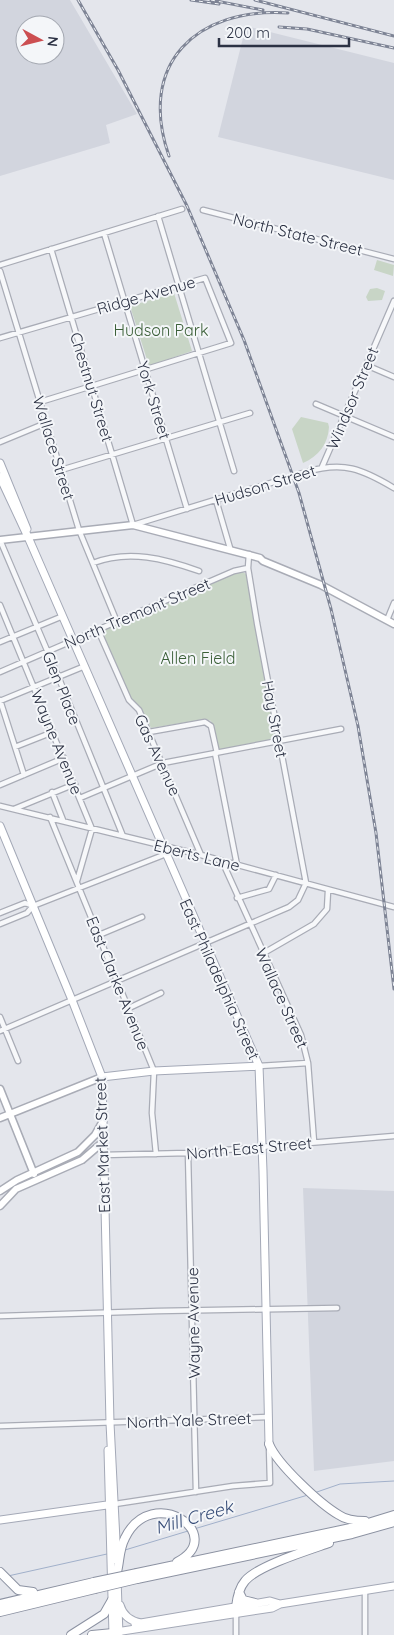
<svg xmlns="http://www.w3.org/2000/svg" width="394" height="1635" viewBox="0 0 394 1635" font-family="Quicksand,sans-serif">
	<rect width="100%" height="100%" fill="#e4e6ec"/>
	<path fill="#d2d5de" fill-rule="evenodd" d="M0 0H70L137 114 106 125 110 143 0 176ZM25 25H55V55H25Z
		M246 26 394 63V180L218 137Z
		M303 1188 394 1191V1461L314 1471Z"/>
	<path fill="#c8d5c6" d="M377 260 394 265 393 276 374 270Z
		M377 288 385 291 382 300 368 301 366 297 370 289Z
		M174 293 192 351 149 366 130 306Z
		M301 417 328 423 329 427C328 444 319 456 303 463L292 429Z
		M241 571 246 574 277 738 218 750 211 721 206 719 151 728 142 710 131 699 102 631Z"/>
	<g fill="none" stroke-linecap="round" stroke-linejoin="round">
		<path stroke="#a1b0ca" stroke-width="1" d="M314 1493 340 1484 394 1481
			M194 1529 308 1495
			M125 1550 188 1531
			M8 1576 107 1554"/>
		<g stroke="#a9acb6" stroke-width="7">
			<path id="street" d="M203 210 394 259
				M158 216 234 471
				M104 233 187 509
				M51 249 133 525 287 478
				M0 265 182 209
				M0 271 79 530 117 622
				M0 338 205 278 231 343 40 402
				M366 365 394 377
				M316 404 394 437
				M0 442 46 423
				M322 467 394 301
				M61 470 250 413
				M306 472C344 461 362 469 394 488
				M216 500 230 548
				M0 540 58 676 123 836
				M249 554 248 568 257 623 306 883
				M93 563C129 549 165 559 199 571
				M0 605 92 829 77 881
				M387 620 394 603
				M98 630 129 700 139 710 201 855
				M0 642 63 616
				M0 672 234 571 248 568
				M0 700 24 775
				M0 701 85 666
				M149 732 205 722 211 726 217 753
				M15 747 53 732
				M215 753 237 865
				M0 785 64 758
				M52 792 63 820
				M80 798 163 763 341 729
				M0 806 201 855 394 907
				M14 809 75 784
				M50 817 154 1071 152 1113 156 1154
				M222 861 301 1035 308 1063 314 1142
				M237 898 269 889 276 875
				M33 906 166 854
				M0 913 25 903 33 906
				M0 924 27 913 33 906
				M99 935 142 917
				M262 954 314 924 327 909 328 891
				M129 1008 161 993
				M0 1017 18 1061
				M0 1031 289 907 298 900 306 883
				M259 1066 308 1063
				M188 1153 196 1492
				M103 1155 188 1153 394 1136
				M0 1316 158 1311 337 1308
				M0 1426 268 1417
				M115 1504 233 1486 270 1483 269 1446
				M236 1611V1635
				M365 1635V1590"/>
		</g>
		<g stroke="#a9acb6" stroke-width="9">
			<path id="secondary" d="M0 540 133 525 260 558 263 561 321 585 394 624
				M0 1089 34 1174
				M0 1118 102 1077
				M0 1191 17 1180 78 1152 95 1135 103 1121
				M0 1206 16 1189 82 1160 103 1142"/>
		</g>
		<g stroke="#a4a9b7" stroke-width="9">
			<path id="primary" d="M0 463 27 529
				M0 477 28 537 259 1066 263 1171 269 1444
				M0 826 72 1000 102 1077 110 1423 117 1560
				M102 1077 154 1071 259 1066
				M108 1450 113 1635
				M0 1520 114 1504
				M117 1578 119 1635
				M120 1605C123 1616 130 1621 141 1623
				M135 1624 270 1601 280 1604
				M116 1632 272 1608 280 1604 394 1586"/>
		</g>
		<g stroke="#8c92a2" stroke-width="10">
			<path id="highway" d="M269 1444C277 1464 320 1504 339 1515 346 1520 356 1521 365 1521
				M0 1572 18 1590 33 1592
				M117 1572C120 1560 119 1549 125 1538 152 1482 229 1535 177 1562
				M137 1573 355 1527 394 1515
				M137 1579 352 1534 394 1522
				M239 1592 243 1600 255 1603
				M0 1604 94 1582
				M236 1607C237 1598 239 1588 245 1581 257 1566 309 1550 329 1543
				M0 1612 95 1589
				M71 1635 104 1614 112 1600
				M92 1635 113 1633"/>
		</g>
		<use href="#street" stroke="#f7f8fa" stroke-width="4.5"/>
		<use href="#secondary" stroke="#fff" stroke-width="6"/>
		<use href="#primary" stroke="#fff" stroke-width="7"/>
		<use href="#highway" stroke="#fff" stroke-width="8"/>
		<g stroke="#7e8495" stroke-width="3">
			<path id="rail" d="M78 0 118 70 187 206 244 340 299 493 331 609 358 726 376 833 394 989
				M191 0 219 4
				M211 0 263 10
				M255 0 394 36
				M279 27 307 29 394 48
				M169 156C137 64 196 7 288 13"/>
		</g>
		<use href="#rail" stroke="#f4f6f9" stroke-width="1" stroke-dasharray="4" stroke-linecap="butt"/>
		<g stroke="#a9acb6" stroke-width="7" stroke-linecap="butt">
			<path id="street-bridge" d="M287 478 306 472"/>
		</g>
		<g stroke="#8c92a2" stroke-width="10" stroke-linecap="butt">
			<path id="highway-bridge" d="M94 1582 137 1573
				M95 1589 137 1579"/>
		</g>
		<use href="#street-bridge" stroke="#f7f8fa" stroke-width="4.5"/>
		<use href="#highway-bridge" stroke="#fff" stroke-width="8"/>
	</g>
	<g text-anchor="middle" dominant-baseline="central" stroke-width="4" stroke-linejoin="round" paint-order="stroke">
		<g font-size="16" fill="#2c3244" stroke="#f4f6f9">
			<text transform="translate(298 234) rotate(14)">North State Street</text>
			<text transform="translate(146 295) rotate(-16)">Ridge Avenue</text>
			<text transform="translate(92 387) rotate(73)">Chestnut Street</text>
			<text transform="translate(352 398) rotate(-67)">Windsor Street</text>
			<text transform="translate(154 400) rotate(73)">York Street</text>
			<text transform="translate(54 448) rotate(73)">Wallace Street</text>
			<text transform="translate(265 485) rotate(-17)">Hudson Street</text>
			<text transform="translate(137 613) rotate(-23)">North Tremont Street</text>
			<text transform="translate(62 688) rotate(68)">Glen Place</text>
			<text transform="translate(275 719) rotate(79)">Hay Street</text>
			<text transform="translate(57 742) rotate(68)">Wayne Avenue</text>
			<text transform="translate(158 755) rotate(65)">Gas Avenue</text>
			<text transform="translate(197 855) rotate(14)">Eberts Lane</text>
			<text transform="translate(220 979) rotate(66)">East Philadelphia Street</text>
			<text transform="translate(118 983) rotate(68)">East Clarke Avenue</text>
			<text transform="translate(282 998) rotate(66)">Wallace Street</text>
			<text transform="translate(102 1145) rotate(-92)">East Market Street</text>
			<text transform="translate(249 1148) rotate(-5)">North East Street</text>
			<text transform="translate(193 1323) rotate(-91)">Wayne Avenue</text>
			<text transform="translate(189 1420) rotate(-2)">North Yale Street</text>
		</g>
		<g font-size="16" fill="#3c6039" stroke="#f4f6f9">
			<text x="161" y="330">Hudson Park</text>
			<text x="198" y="658">Allen Field</text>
		</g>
		<g font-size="18" font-style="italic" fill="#364c77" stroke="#f4f6f9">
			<text transform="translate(194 1517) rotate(-16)">Mill Creek</text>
		</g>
	</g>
	<g transform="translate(40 40) rotate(97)"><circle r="24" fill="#f4f6f9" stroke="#a4a8b1"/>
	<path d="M0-4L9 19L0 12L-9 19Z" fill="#cc4e51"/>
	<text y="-8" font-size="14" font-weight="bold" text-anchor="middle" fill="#2c3244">N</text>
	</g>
	<path d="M219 38v8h130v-8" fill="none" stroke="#2c3244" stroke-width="2.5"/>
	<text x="226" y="38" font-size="15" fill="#2c3244" stroke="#f4f6f9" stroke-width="4" paint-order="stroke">200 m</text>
</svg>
